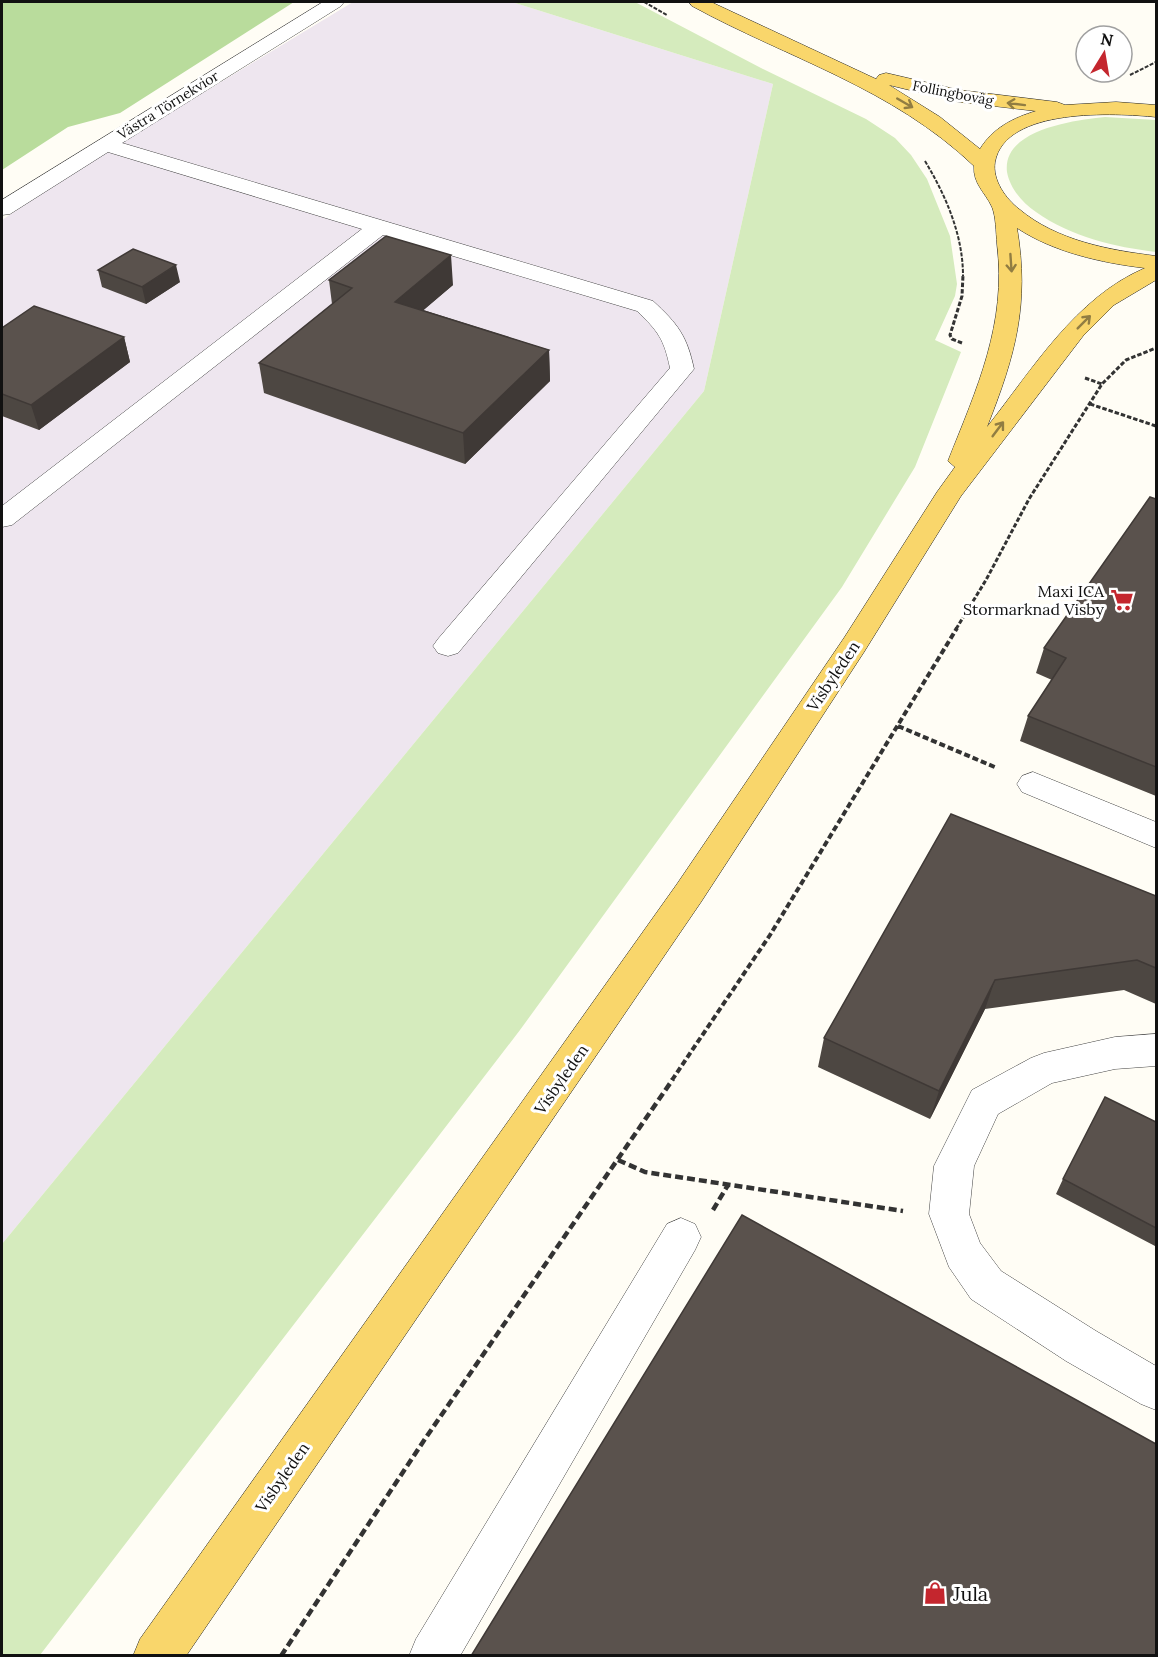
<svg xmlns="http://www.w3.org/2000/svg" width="1158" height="1657" viewBox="0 0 1158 1657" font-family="Lora,serif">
	<rect width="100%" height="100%" fill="#fffdf5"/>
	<path fill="#eee6ef" d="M353 2H512L773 84 704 391 2 1244V220L87 163Z"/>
	<path fill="#d5ebbd" d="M512 2H635L761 68 866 119 895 138 911 155 927 179 950 236 957 284 955 296 935 340 961 352 915 467 842 587 520 1030 40 1655H2V1244L704 391 773 84Z
		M1105 117 1156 120V252C1115 247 1071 237 1036 212 1023 203 1010 189 1007 172 1002 129 1076 120 1105 117Z"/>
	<path fill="#b9dc9c" d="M2 2H294L120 113 68 127 2 170Z"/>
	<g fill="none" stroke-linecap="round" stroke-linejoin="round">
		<g stroke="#444" stroke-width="1">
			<path id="minor" d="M323 2H344L341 6 122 143 653 301C678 324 687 336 694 369L458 653 448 656 438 653 433 646 438 639 670 368C664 339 658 331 637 311L383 235 12 525 2 527V506L362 229 108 152 10 214 2 215V200Z
				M1033 772 1156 822V848L1022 792 1017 784 1022 776Z
				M1156 1034V1066L1115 1069 1052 1083 998 1114 974 1166 969 1214 980 1243 1001 1271 1096 1331 1156 1366V1410L1141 1404 1066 1361 971 1299 949 1267 929 1214 934 1166 972 1090 1031 1058 1044 1053 1115 1037Z
				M681 1218 695 1224 701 1237 695 1250 460 1656H409L416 1639 667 1224Z"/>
		</g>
		<g stroke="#222" stroke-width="1">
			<path id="major" d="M689 2H711L876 79 879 75 886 73 959 90 1057 102 1065 105 1116 102 1156 105V117C1116 113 1005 107 995 162 992 180 1006 199 1019 209 1057 241 1109 250 1156 256V280L1114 305 1083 336 961 496 864 652 701 902 186 1656H133L140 1639 677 884 844 638 937 492 955 467 948 461C977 388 1007 324 997 244 996 232 996 217 992 207 985 192 973 184 974 166 891 87 789 59 692 6ZM889 85 959 102 1036 111C1013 118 993 128 980 149L940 117ZM1017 228C1053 252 1102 263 1145 268 1075 298 1033 369 987 427 1015 356 1030 305 1017 228Z"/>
		</g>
		<path stroke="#333" stroke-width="2" stroke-dasharray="4 1.5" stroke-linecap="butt" d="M644 2 667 15
			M1130 75 1156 62
			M925 161C946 196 963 235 963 276"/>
		<path stroke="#333" stroke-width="3" stroke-dasharray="4.5 2" stroke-linecap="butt" d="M962 343 952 339 950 335 962 296 963 275
			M1085 378 1102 384
			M1090 404 1156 426
			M956 629 986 580 1029 499 1102 384 1126 360 1156 348"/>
		<path stroke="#333" stroke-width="4" stroke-dasharray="6 3" stroke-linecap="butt" d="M898 726 997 768
			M672 1080 770 935 957 628"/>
		<path stroke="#333" stroke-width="4.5" stroke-dasharray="8 4" stroke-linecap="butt" d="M618 1160 645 1172 903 1211
			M713 1210 728 1185
			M281 1656 427 1436 673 1079"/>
		<use href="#minor" fill="#fff" fill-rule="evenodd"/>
		<use href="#major" fill="#f9d66b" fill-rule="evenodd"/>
	</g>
	<path fill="#4d4742" d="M98 270 180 282 146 304 102 287Z
		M329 280 453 285 423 310 549 350 550 381 465 464 264 393 259 363 332 304Z
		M2 328 124 337 130 362 39 430 2 416Z
		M1156 499V796L1020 741 1028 716 1052 680 1036 673 1044 648Z
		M1156 896V1004L1124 990 985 1009 930 1119 818 1067 824 1038Z
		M1156 1122V1243L1155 1246 1056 1194 1063 1179Z"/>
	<path fill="#3f3936" d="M451 255 453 285 398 332 395 302Z
		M176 265 180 282 146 304 142 287Z
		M124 337 130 362 39 430 31 405Z
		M549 350 550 381 465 464 463 433Z
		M995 980 985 1009 930 1119 939 1091Z"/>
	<path fill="#5a524d" stroke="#3f3936" stroke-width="1.5" d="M386 236 451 255 395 302 549 350 463 433 259 363 352 288 329 280Z
		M133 249 176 265 142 287 98 270Z
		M34 306 124 337 31 405 2 394V328Z
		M1150 497 1156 499V767L1028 716 1066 658 1044 648Z
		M951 814 1156 896V968L1137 960 995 980 939 1091 824 1038Z
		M1105 1097 1156 1122V1228L1063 1179Z
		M742 1215 1156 1444V1656H471Z"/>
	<defs><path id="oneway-shaft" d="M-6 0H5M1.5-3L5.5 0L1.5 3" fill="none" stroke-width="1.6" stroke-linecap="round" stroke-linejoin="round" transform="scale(1.5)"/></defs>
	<g stroke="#917d42">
		<use href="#oneway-shaft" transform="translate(905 103) rotate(30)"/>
		<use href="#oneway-shaft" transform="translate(1016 104) rotate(-173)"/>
		<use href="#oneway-shaft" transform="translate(1011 263) rotate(86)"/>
		<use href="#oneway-shaft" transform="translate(1084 322) rotate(-45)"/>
		<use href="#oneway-shaft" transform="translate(998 429) rotate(-53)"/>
	</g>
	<defs>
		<g id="supermarket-bare" transform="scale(1.8)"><path d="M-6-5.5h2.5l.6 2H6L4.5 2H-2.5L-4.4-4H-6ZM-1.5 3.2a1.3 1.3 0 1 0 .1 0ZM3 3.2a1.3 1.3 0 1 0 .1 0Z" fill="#c4262e" stroke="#fff" stroke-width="2.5" paint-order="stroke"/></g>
		<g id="shop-bare" transform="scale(1.8)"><path d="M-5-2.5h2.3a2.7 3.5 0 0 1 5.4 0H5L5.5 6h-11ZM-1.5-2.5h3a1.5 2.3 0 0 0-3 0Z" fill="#c4262e" stroke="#fff" stroke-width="2.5" paint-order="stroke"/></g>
	</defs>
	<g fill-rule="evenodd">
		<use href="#supermarket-bare" x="1122" y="600"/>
		<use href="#shop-bare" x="935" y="1593"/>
	</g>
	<g text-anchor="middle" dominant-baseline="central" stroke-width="6" stroke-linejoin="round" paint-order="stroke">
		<g font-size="14" fill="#111" stroke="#fff">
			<text transform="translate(953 93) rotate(11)">Follingboväg</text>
			<text transform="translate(168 105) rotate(-32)">Västra Törnekvior</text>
		</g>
		<g font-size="16" fill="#111" stroke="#fff" text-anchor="end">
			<text x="1104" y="591">Maxi ICA<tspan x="1104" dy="18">Stormarknad Visby</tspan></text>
		</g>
		<g font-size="16" fill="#111" stroke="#fff">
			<text transform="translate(833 676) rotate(-56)">Visbyleden</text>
			<text transform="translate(561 1079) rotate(-55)">Visbyleden</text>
			<text transform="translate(282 1477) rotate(-55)">Visbyleden</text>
		</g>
		<g font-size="20" fill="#111" stroke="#fff" text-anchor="start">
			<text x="953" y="1593">Jula</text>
		</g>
	</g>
	<rect width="1158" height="1657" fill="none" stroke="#111111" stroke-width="6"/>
	<g transform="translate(1104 54) rotate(11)"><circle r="28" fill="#ffffff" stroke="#a0a0a0" stroke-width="1.5"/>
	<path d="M0-4.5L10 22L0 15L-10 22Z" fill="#c4262e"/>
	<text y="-9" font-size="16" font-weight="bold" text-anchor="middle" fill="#111111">N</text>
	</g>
</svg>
